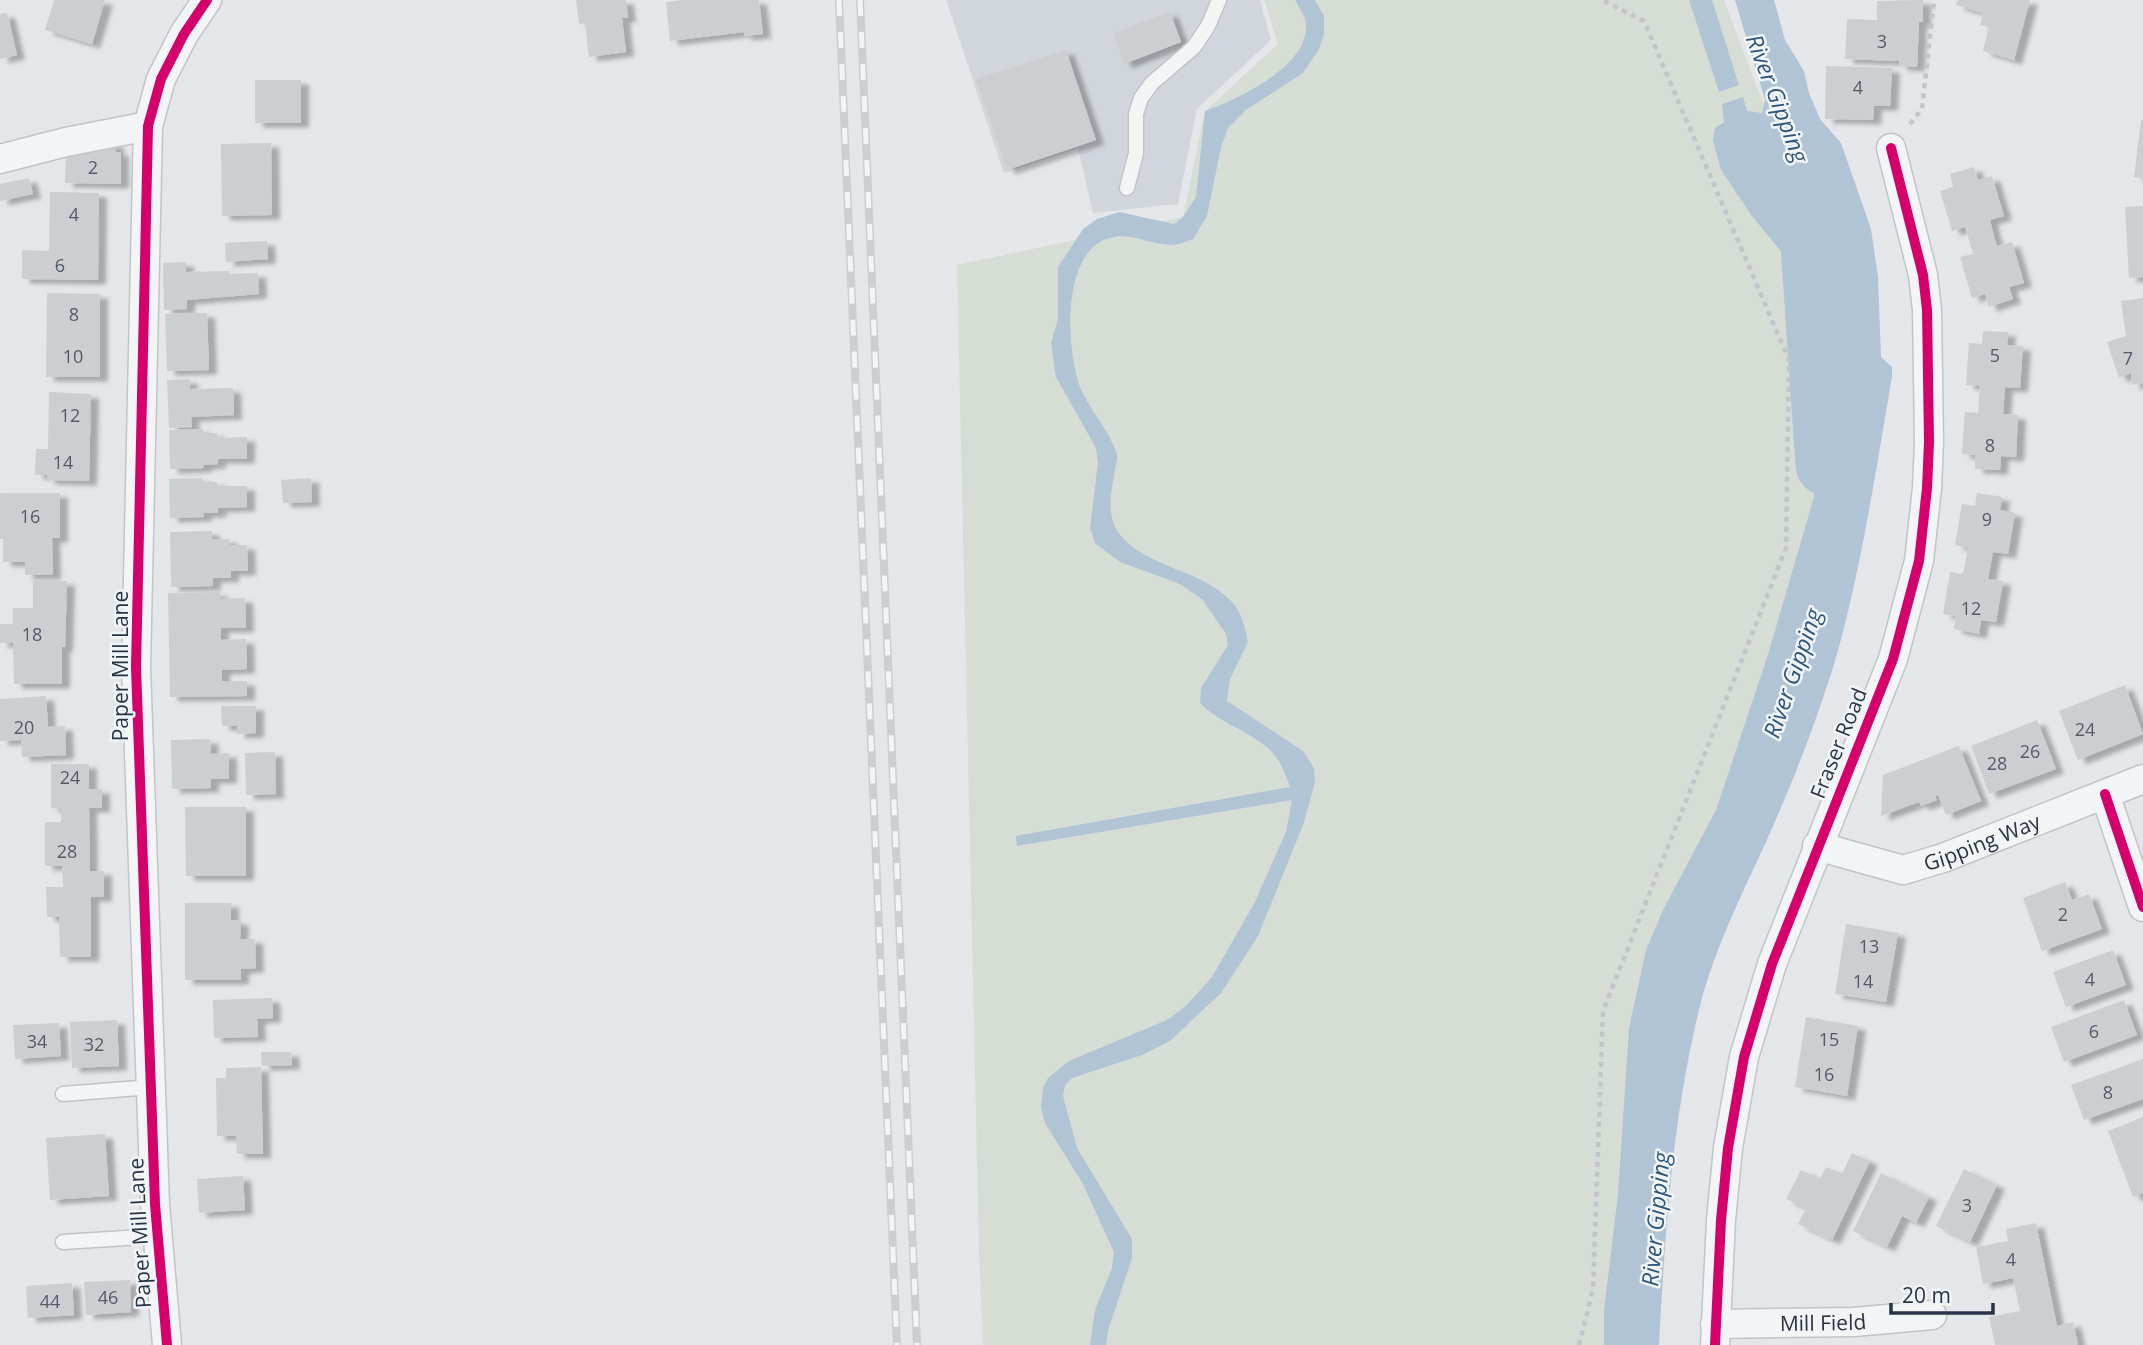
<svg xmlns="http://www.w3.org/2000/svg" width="2143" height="1345" viewBox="0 0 2143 1345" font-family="'Open Sans',sans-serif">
	<defs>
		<filter id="shadow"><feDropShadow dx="8" dy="4.5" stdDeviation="2" flood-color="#0004"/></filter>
	</defs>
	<rect width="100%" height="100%" fill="#e4e6e9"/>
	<path fill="#d1d6dd" d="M946 0H1260L1271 40 1197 109 1178 204 1093 213 1078 149 1004 173Z"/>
	<path fill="#d5ddd4" d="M1264 0H1724L1790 174 1821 557 1665 1011 1647 1345H983L979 1251 957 265 1183 217 1205 111 1278 44Z"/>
	<path fill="#b0c4d6" d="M1295 0H1315L1324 16V34L1319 49 1303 73 1246 110 1228 128 1221 147 1207 216 1193 239C1187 241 1179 245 1173 245 1146 245 1123 226 1097 244 1063 268 1067 349 1079 384 1088 409 1109 429 1117 454 1118 459 1116 465 1115 470 1111 491 1105 517 1121 536 1150 569 1202 569 1233 603 1242 613 1245 629 1248 642L1230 679 1227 701 1303 751 1314 768 1315 782 1303 825 1258 936 1221 993 1170 1041 1142 1055 1072 1078 1065 1085 1063 1096 1077 1148 1132 1239V1258L1108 1331 1106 1345H1090L1095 1310 1112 1268 1114 1252 1083 1184 1045 1123 1041 1107 1043 1088 1048 1078 1069 1061 1167 1020 1185 1007 1212 977 1255 902 1286 832 1292 800 1017 846 1016 836 1290 787C1285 773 1280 759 1269 749 1248 730 1219 723 1200 703L1201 688 1228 645 1226 634 1202 599 1180 584 1120 562 1095 543 1090 528 1098 463 1096 448 1056 377 1051 343 1058 319V267L1083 229 1097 219 1119 212 1174 224 1183 217 1196 197 1205 111C1237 100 1309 66 1306 25 1306 17 1299 7 1295 0Z
		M1689 0H1712L1739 85 1719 92Z
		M1735 0H1774L1785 40 1804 71 1809 93 1820 119 1841 143 1871 229 1878 277 1881 357 1892 367V377C1875 474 1861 573 1833 668 1819 711 1803 756 1785 798 1756 870 1716 937 1698 1014 1672 1122 1665 1234 1659 1345H1604V1311L1618 1194 1629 1029 1646 950 1663 910 1716 810 1767 658 1814 497 1821 411 1820 345 1812 303 1798 272 1752 216 1721 170 1713 140 1715 128 1724 122 1722 104 1743 97 1747 111 1762 113 1765 100Z"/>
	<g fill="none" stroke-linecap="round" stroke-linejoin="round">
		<path stroke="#b0c4d6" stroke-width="61" d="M1811 245 1826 465"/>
	</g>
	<path fill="#ccced2" filter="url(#shadow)" d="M54 0H105L92 44 45 30Z
		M576 0H626L628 18H622L626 52 589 57 585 23 579 24Z
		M682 0H759L763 34 744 36V32L670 41 666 2Z
		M1923 0V22H1919L1917 67 1899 66V61L1845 59 1847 19 1877 20V1Z
		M1958 0H2030L2014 60 1983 51 1989 27 1980 25 1983 13 1956 5Z
		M1170 12 1181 42 1124 64 1113 33Z
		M7 13 17 55 0 59V14Z
		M1066 50 1096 140 1007 170 976 79Z
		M1826 66 1892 68 1890 106H1874L1873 120 1825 119Z
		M255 80H301V123H255Z
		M2141 120H2143V178L2134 177Z
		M98 143H116V152H121V184L65 183 66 151 98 152Z
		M271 143 272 215 222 216 221 144Z
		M1974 167 1978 180 1992 176 2004 216 1990 220 1993 233 1997 246 2012 242 2024 283 2009 287 2013 299 1989 307 1985 294 1972 298 1960 257 1973 254 1965 227 1952 231 1940 191 1953 187 1950 174Z
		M29 178 33 194 0 201V184Z
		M50 192 99 193 98 280 22 279V250L49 251Z
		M2143 206V277L2129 278 2125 207Z
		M267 241 268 259 226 262 225 243Z
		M186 262V272L229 271V274L258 273 259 294 187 300V309L164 310 163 263Z
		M47 293 100 294V377H46Z
		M2143 298V383L2132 385 2131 373 2119 378 2107 342 2126 336 2121 301Z
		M207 313 209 370 167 371 165 314Z
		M1983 331 2008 332 2007 345 2023 346 2020 388 2005 387 2003 414 2018 415 2016 457 2001 456 2000 470 1975 469V455L1962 454 1965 412 1978 413 1980 386 1966 385 1969 343 1982 344Z
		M190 379V389L233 388 234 415 191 417 192 427 169 428 167 380Z
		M49 392 91 394 89 481 47 480V475H35L36 449H48Z
		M203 429V433H217V438L247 437V459H218V464L204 465 203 468 170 469 169 430Z
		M202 478 203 482H217V486H247V507L218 508V513H203L204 517 170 518 169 479Z
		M311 478 312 502 283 503 281 480Z
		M0 493H60V538H52L53 575H25V562H3V539H0Z
		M1977 493 2002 497 2000 510 2015 513 2008 554 1993 552 1988 579 2003 581 1996 622 1981 620 1979 634 1954 629 1956 616 1943 614 1950 572 1963 574 1968 548 1955 545 1962 504 1975 506Z
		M212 531V539H230V545H247L248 571H231V578H213V586L171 587 170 532Z
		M33 581H67L65 647H62V684H14L13 643H0V624H13V608H33Z
		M220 592V599L245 598 246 628H221V640L246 639 247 669 222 670V681H247V696L170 697 168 593Z
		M2125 685 2143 734 2078 760 2059 711Z
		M46 696 48 727 65 726 66 755 22 757 21 740 0 741V699Z
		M221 706H256V733L237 734V726H222Z
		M2037 720 2056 769 1989 794 1971 746Z
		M210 739 211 754 229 753V779H211V788L172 789 171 740Z
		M1959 746 1981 801 1946 815 1938 795 1935 796 1937 800 1921 806 1919 802 1881 816 1883 775Z
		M275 752 276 794 246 795 245 753Z
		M51 764H89V789H102V808H89L90 871H104V897H91V957H60L59 917H47L46 887H63L62 866H45V822H61V809L51 808Z
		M185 807H246V876H186Z
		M2065 882 2072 900 2089 894 2102 929 2042 951 2023 898Z
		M185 903H231V920L241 921 240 939H255L256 968 241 969V980H185Z
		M1846 924 1898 933 1886 1002 1835 994Z
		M2113 950 2126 985 2066 1007 2053 972Z
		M272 998 273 1018 257 1019 258 1037 214 1038 213 1000Z
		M2124 1000 2137 1035 2064 1062 2051 1027Z
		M1806 1017 1858 1026 1847 1096 1795 1087Z
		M117 1020 119 1066 72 1068 70 1022Z
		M59 1023 61 1056 15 1059 13 1025Z
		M261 1052H291L292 1065 262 1066Z
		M2143 1059V1099L2084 1120 2071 1085Z
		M261 1067 263 1154H237L236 1136H217L216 1078H226V1068Z
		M2143 1117V1193L2133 1197 2108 1131Z
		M105 1134 109 1196 50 1200 46 1138Z
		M1852 1153 1870 1161 1832 1240 1798 1224 1806 1208 1786 1199 1801 1170 1820 1179 1826 1167 1842 1174Z
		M1964 1169 1997 1185 1970 1242 1936 1226Z
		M1881 1173 1929 1197 1916 1223 1902 1216 1887 1247 1853 1231Z
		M243 1176 245 1210 199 1213 197 1179Z
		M2036 1223 2057 1326 2073 1322 2078 1345H1995L1989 1317 2020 1311 2013 1278 1983 1284 1976 1247 2008 1241 2006 1229Z
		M130 1280 131 1312 86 1315 84 1282Z
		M72 1283 74 1315 28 1318 26 1286Z"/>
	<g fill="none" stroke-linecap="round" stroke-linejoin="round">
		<g stroke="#c2c4c7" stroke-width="17">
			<path id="lane" d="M1127 188 1136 153V114L1141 98 1152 83 1194 47 1208 26 1219 0
				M63 1094 151 1087
				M63 1242 157 1236"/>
		</g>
		<g stroke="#c2c4c7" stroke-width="31">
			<g id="street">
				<path d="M0 159 66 142 148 126"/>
				<path d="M2105 794 2143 907"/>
				<path id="s1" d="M1817 846 1903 870 1943 858 2143 779"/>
				<path id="s2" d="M1715 1324 1854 1322 1932 1315"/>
				<path d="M167 1345 155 1204 136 667 148 126 161 79 184 34 207 0"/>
				<path d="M1715 1345 1721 1220 1728 1148 1744 1057 1772 964 1893 659 1919 561 1927 488 1929 442 1927 310 1923 275 1891 148"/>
			</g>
		</g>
		<path stroke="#c2c5c9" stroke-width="4.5" stroke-dasharray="5 5" stroke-linecap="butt" d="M1910 124 1922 109 1934 0
			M1579 1345 1593 1289 1603 1011 1786 548 1789 360 1644 21 1602 0"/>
		<use href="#lane" stroke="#f3f4f6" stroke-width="14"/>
		<use href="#street" stroke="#f3f4f6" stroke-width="28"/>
		<g stroke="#ccced1" stroke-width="8">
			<path id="rail" d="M839 0 897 1345
				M860 0 917 1345"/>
		</g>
		<use href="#rail" stroke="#f2f5f8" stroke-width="5" stroke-dasharray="16" stroke-linecap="butt"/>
		<g stroke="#f2f5f8" stroke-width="15">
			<path id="cycleway" d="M2105 794 2143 907
				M167 1345 155 1204 136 667 148 126 161 79 184 34 207 0
				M1715 1345 1721 1220 1728 1148 1744 1057 1772 964 1893 659 1919 561 1927 488 1929 442 1927 310 1923 275 1891 148"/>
		</g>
		<use href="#cycleway" stroke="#d6006c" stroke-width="10"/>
	</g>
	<g text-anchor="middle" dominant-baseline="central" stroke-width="5" stroke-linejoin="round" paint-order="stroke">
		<g font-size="18" fill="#525b69">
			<text x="1882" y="41">3</text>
			<text x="1858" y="87">4</text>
			<text x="93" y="167">2</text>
			<text x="74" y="214">4</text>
			<text x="60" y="265">6</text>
			<text x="74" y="314">8</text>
			<text x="1995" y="355">5</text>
			<text x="73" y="356">10</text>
			<text x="2128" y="358">7</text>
			<text x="70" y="415">12</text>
			<text x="1990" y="445">8</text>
			<text x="63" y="462">14</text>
			<text x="30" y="516">16</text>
			<text x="1987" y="519">9</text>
			<text x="1971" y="608">12</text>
			<text x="32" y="634">18</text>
			<text x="24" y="727">20</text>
			<text x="2085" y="729">24</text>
			<text x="2030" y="751">26</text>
			<text x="1997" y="763">28</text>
			<text x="70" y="777">24</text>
			<text x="67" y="851">28</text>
			<text x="2063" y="914">2</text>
			<text x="1869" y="946">13</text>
			<text x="2090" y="979">4</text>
			<text x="1863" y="981">14</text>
			<text x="2094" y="1031">6</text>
			<text x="1829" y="1039">15</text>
			<text x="37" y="1041">34</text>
			<text x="94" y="1044">32</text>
			<text x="1824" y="1074">16</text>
			<text x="2108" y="1092">8</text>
			<text x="1967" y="1205">3</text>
			<text x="2011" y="1259">4</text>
			<text x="108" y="1297">46</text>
			<text x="50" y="1301">44</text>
		</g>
		<g font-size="21" fill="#283445" stroke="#f2f5f8">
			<text transform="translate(120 666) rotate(-90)">Paper Mill Lane</text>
			<text transform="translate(1838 743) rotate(-68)">Fraser Road</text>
			<text stroke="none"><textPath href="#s1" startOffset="173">Gipping Way</textPath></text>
			<text transform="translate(139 1233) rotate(-93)">Paper Mill Lane</text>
			<text stroke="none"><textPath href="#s2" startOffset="108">Mill Field</textPath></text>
		</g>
		<g font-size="23" font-style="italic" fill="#2e567d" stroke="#f2f5f8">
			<text transform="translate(1778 98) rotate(69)">River Gipping</text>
			<text transform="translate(1792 673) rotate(-71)">River Gipping</text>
			<text transform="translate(1655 1219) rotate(-85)">River Gipping</text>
		</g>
	</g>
	<path d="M1891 1303v10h102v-10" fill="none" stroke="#283445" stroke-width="3.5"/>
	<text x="1902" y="1303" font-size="21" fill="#283445" stroke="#f2f5f8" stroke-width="5" paint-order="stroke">20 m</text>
</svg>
